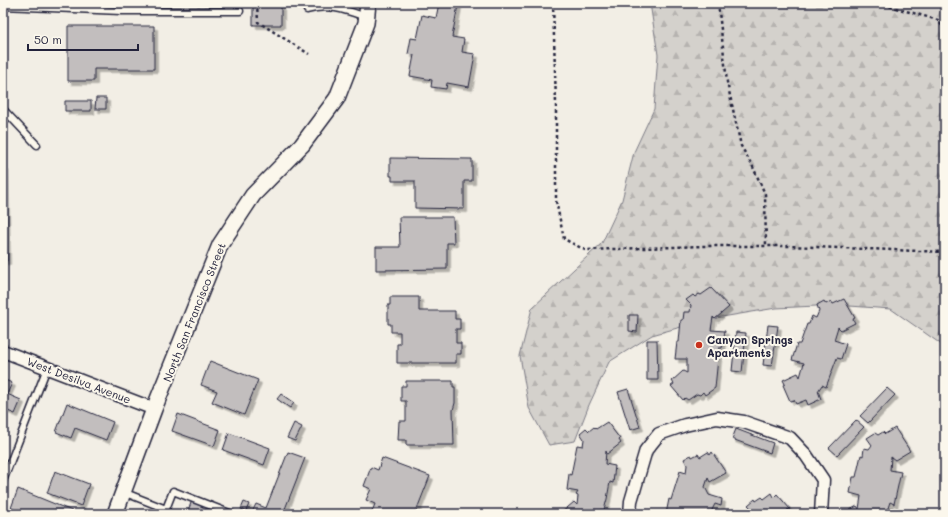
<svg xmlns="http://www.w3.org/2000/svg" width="948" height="517" viewBox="0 0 948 517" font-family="Mali,sans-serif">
	<defs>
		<pattern id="forest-firs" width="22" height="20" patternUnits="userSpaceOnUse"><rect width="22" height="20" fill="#d4d1cc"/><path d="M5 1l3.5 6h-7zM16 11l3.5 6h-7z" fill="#b6b3b0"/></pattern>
		<filter id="shadow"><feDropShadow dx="3.5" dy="3.5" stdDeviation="0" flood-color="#0004"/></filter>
	</defs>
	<rect width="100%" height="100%" fill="#f2eee5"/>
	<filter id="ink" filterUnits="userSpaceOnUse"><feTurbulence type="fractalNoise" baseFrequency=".025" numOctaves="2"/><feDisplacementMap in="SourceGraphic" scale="8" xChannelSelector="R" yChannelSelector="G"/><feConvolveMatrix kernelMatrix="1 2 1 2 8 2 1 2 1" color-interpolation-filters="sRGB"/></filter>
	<g filter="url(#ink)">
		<path fill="url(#forest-firs)" stroke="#7b7a84" d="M650 3H945V347L891 309 836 305 776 308 710 319 652 335 609 362 589 405 575 441 549 445 529 408 520 356 532 308 602 243 622 200 634 152 654 109 658 55Z"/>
		<path fill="#c2bebe" stroke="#22223b" filter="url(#shadow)" d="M253 3H281V25H253Z
			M439 3 458 5 452 37 464 39 462 52 475 54 469 87 447 83 446 89 431 87 432 80 410 76 414 55 408 54 411 38 417 39 422 15 436 18Z
			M68 26H154V69H94V81H68Z
			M96 98H106V109H95Z
			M65 101H91V111H65Z
			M390 158 472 159V181H464V209L415 208V181H392V176H390Z
			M3 167H5L7 261H3Z
			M399 217H453L454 243H447V269L376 270V247H400Z
			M711 288 729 307 715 319 713 317 711 330 725 331 722 348H719L715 388 705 395 703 392 700 395 697 394 688 400 685 398 683 400 671 386 674 384 672 381 683 371 687 373V359H675L677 342H679L681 320H683L684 312H690L691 305 686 300 693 295 695 297 699 294 701 295Z
			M390 297H419V311H455V319H460V329H456V343H461V354H456V363H397V344H400V332H391V324H388V305H390Z
			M844 299 855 318 853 319 855 323 841 330 838 327 834 340 846 344 841 359 837 358 826 387 822 385 818 391 821 399 808 405 806 400 796 404 794 400 790 401 783 385 785 384 783 380 798 373 800 377 804 363 792 360 797 344H800L807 324H809L812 316 816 318 819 311 817 305 824 301 826 304 831 301 833 304Z
			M629 315H638L637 332 629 331Z
			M768 325 778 326 772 366 763 365Z
			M736 332 746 333 742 372 732 371Z
			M647 340H657L658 380H647Z
			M210 361 258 380 244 415 212 402 217 391 201 385Z
			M3 379 12 383 7 394 21 400 15 414 3 409Z
			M406 381H453V387H455V403L453 410 454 445H406V440H398L399 421H406V401H401V386H406Z
			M887 388 895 395 868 423 860 416Z
			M628 389 640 427 630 430 618 392Z
			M281 394 294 403 290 408 277 399Z
			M67 403 113 422 106 440 75 428 71 438 56 432Z
			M178 414 220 430 214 446 172 431Z
			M856 420 864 427 837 455 829 448Z
			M607 422 620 439 619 440 621 443 607 454 606 451 605 464 615 466 613 483 610 482 607 499 604 510H600L598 514H561V513L574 502 577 505 578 496 576 495 578 492 567 490 569 474 571 475 577 445 583 446 584 439 580 433 586 428 589 431 594 427 596 429Z
			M294 423 302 427 295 441 287 438Z
			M895 428 910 451 895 460 891 457 890 470 901 472 894 504 890 502 886 514H843L857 506 859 509 861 496 850 493 853 477H856L861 455 863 456 864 448 869 449 872 445 867 438 875 433 878 435 883 432 885 434Z
			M736 429 773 443 770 453 732 439Z
			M229 433 270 448 264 465 223 450Z
			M288 452 305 458 283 514 265 513 257 514 252 512 256 504 266 508Z
			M708 452 710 455 712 452 726 473 710 482 708 478 705 487 709 495 722 499 721 506 715 504 710 514H666L669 499 671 500 680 471 686 473 687 465 684 459 691 455 692 457 698 454 700 457Z
			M382 458 430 476 415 514H371L375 504 366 500 371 489 364 486 371 467 378 470Z
			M55 471 89 484 81 506 47 493Z
			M18 489 77 513V514H26L11 508Z
			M772 493 774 497 777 494 790 509 787 510 789 512 787 514H751L752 509 748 505 755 499 756 501 762 497 764 499Z
			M192 500 228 514H187Z
			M244 502 249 504 246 511 241 509Z"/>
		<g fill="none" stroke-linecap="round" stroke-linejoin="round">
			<g stroke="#22223b" stroke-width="9">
				<path id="service" d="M3 6 121 11H240
					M307 10C328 3 346 10 366 17
					M3 109 37 145
					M3 481 47 368
					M123 492 166 509
					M164 514 173 491 232 514"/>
			</g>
			<g stroke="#22223b" stroke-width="15">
				<path id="minor" d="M3 351 154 409
					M630 514 631 501 646 450 659 434 685 425 717 418 744 422 790 438 806 455 823 480 821 514"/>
			</g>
			<g stroke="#22223b" stroke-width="18">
				<path id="tertiary" d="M115 514 154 409 220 245 253 195 302 145 337 98 366 23 368 3"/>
			</g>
			<path stroke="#22223b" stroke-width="2.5" stroke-dasharray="3 3" stroke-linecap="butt" d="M257 3 258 22 309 54
				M553 3 556 104V201L564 239 585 250 704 246H788L945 252
				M718 3 727 82 741 146 753 167 765 194 766 246
				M878 3 938 20 945 30"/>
			<use href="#service" stroke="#fbf7ec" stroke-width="6"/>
			<use href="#minor" stroke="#fbf7ec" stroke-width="12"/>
			<use href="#tertiary" stroke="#fbf7ec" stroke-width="15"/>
		</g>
	</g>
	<circle fill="#c8321e" stroke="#fbf7ec" stroke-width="1.5" cx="699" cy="345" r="4"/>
	<g text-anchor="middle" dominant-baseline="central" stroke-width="4" stroke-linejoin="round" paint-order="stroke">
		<g font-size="11" fill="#22223b" stroke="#fbf7ec">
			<text transform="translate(194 312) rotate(-68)">North San Francisco Street</text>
			<text transform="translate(79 380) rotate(21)">West Desilva Avenue</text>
		</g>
		<g font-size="11" font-weight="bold" fill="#22223b" stroke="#fbf7ec" text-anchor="start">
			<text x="707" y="339">Canyon Springs<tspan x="707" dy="13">Apartments</tspan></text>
		</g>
	</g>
	<rect width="948" height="517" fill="none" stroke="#fbf7ec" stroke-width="16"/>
	<rect x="8" y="8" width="932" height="501" fill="none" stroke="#22223b" stroke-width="1.5" filter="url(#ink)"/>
	<path d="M28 44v6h110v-6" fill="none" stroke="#22223b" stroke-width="2"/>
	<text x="34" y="44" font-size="12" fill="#22223b" stroke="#fbf7ec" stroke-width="3" paint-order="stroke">50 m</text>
</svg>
